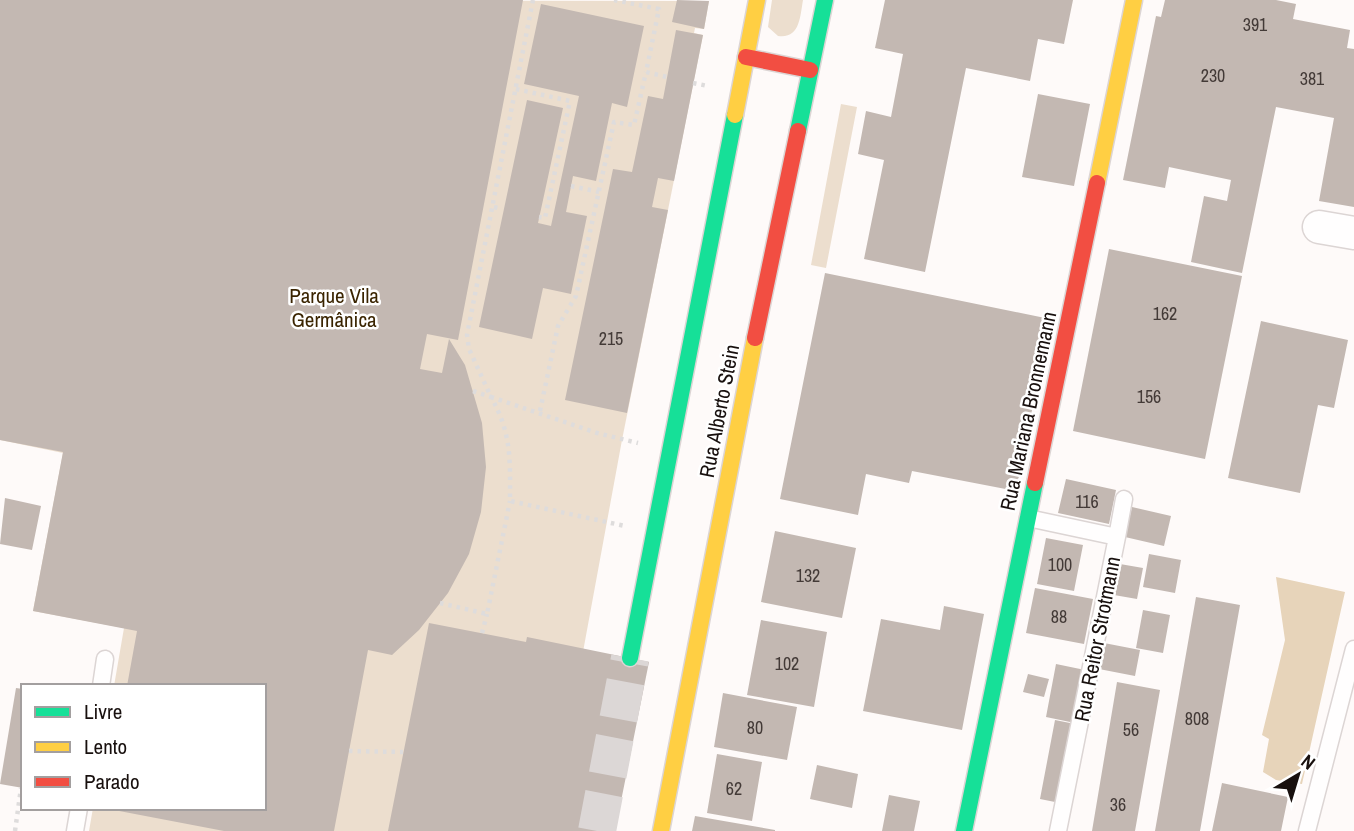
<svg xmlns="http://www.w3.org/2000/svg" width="1354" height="831" viewBox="0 0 1354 831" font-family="'Archivo Narrow',sans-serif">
	<rect width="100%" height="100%" fill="#fefaf9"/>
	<path fill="#ecdece" d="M0 0 709 1 704 29 695 28 694 33 703 35 622 440 550 831H89L93 808H264V686H114L124 628 33 611 63 453 0 440Z
		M772 0H803C800 17 800 39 778 36L768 27Z
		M841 104 857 107 826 268 811 265Z"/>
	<path fill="#e7d4ba" d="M1276 577 1345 592 1302 784 1276 780 1263 772 1269 739 1262 735 1285 640Z"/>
	<path fill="#c3b8b2" d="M0 0H523L458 340 427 334 420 369 442 373 449 339 465 365 482 423 486 467 481 512 469 554 448 593 419 630 392 655 368 650 334 831H224L114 810 264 808V686H127L137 631 33 611 63 452 0 440Z
		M677 0 709 1 704 29 672 22Z
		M885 0H1073L1064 44 1038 39 1030 81 966 68 925 272 864 259 884 160 858 154 866 111 891 117 903 54 875 48Z
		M1165 0H1276L1296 4 1293 19 1350 30 1347 48 1354 49V207L1319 201 1334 118 1276 107 1242 273 1191 262 1204 196 1227 201 1231 180 1169 167 1165 188 1123 180 1156 16 1161 17Z
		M541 4 644 26 627 107 612 103 596 181 573 176 566 212 587 216 571 294 543 288 532 339 479 327 527 100 563 108 538 223 551 226 579 96 524 84Z
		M676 30 703 35 674 181 658 178 652 207 668 210 627 413 565 400 613 169 632 172 648 96 663 99Z
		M1038 94 1090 104 1074 186 1022 177Z
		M1109 249 1242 276 1205 459 1073 431Z
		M825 273 1050 319 1016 491 912 471 909 483 866 474 858 515 780 499Z
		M1261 321 1348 340 1334 408 1318 405 1300 493 1228 478Z
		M1066 479 1116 490 1109 524 1058 513Z
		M5 498 41 506 32 550 0 544Z
		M1132 507 1171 516 1164 546 1125 537Z
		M775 531 856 548 842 618 761 602Z
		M1046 538 1083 545 1074 591 1037 584Z
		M1149 554 1181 560 1175 593 1143 587Z
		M1120 564 1143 568 1137 599 1114 595Z
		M1035 588 1093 599 1084 644 1026 633Z
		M1196 597 1240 605 1200 831H1155Z
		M944 606 984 614 962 730 863 711 881 619 940 630Z
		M1143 610 1170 615 1163 653 1136 648Z
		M761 620 827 632 814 707 747 695Z
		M429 623 526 642 527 637 649 662 615 831H388Z
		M1104 643 1140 650 1135 676 1099 669Z
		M1056 664 1085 670 1075 723 1046 717Z
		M1028 674 1049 679 1044 697 1023 692Z
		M1117 682 1160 690 1135 831H1092Z
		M16 688 23 689V788L0 784Z
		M723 693 797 707 787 760 714 747Z
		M1055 720 1075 724 1060 803 1040 799Z
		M717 754 762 762 752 821 707 813Z
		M817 765 858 774 852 808 810 799Z
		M1222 783 1288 797 1281 831H1212Z
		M889 795 920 801 914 831H882Z
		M695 816 775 830V831H692Z"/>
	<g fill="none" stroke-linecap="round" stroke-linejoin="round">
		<path stroke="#dcd7d6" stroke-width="38" stroke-dasharray="38 19" stroke-linecap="butt" d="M597 831 630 658"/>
		<g stroke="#dcd5d4" stroke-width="19">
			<path id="lane" d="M1028 518 1117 537 1058 831
				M1117 537 1124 499
				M101 686 105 659
				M75 831 79 808
				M1307 831 1354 649"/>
		</g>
		<g stroke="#dcd5d4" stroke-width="35">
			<path id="street" d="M1319 227 1354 233"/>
		</g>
		<g stroke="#dcd5d4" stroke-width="19">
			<path id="fast" d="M798 131 825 0
				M630 658 735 115
				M964 831 1035 483"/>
		</g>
		<g stroke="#dcd5d4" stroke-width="19">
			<path id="slow" d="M735 115 757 0
				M1097 183 1134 0
				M661 831 755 338"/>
		</g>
		<g stroke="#dcd5d4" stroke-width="19">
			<path id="jam" d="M746 57 810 70
				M755 338 798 131
				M1035 483 1097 183"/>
		</g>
		<path stroke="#dedcdc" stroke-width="4.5" stroke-dasharray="3.5 5" stroke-linecap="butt" d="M533 0 467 335 469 349 491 397 597 433 638 443
			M614 0 659 9 646 72 667 77
			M693 83 708 86
			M516 89 570 101 545 218 539 217
			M571 186 599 192
			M494 207 502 209
			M473 391 491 397C512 434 510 460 510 501L625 526
			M540 411 558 326 576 296 614 122 634 125 646 72
			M440 603 487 614 510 501
			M482 633 487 614
			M349 751 403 752
			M15 831 21 788"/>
		<use href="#lane" stroke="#fffefe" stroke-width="16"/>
		<use href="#street" stroke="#fffefe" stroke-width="32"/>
		<use href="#fast" stroke="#16e098" stroke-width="16"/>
		<use href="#slow" stroke="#ffcf43" stroke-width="16"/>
		<use href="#jam" stroke="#f24e42" stroke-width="16"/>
	</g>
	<g text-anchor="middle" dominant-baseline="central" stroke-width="5" stroke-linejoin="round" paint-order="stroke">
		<g font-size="18" fill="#433a37">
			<text x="1255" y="24">391</text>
			<text x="1213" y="75">230</text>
			<text x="1312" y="78">381</text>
			<text x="1165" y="313">162</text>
			<text x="611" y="338">215</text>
			<text x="1149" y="396">156</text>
			<text x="1087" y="501">116</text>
			<text x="1060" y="564">100</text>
			<text x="808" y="575">132</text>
			<text x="1059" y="616">88</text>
			<text x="787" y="663">102</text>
			<text x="1197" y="718">808</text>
			<text x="755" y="727">80</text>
			<text x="1131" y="729">56</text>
			<text x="734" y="788">62</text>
			<text x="1118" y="804">36</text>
		</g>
		<g font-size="21" fill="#3a2400" stroke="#fff">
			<text x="334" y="295">Parque Vila<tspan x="334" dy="24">Germânica</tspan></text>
		</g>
		<g font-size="21" fill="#18100e" stroke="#fff">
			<text transform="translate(719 411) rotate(-79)">Rua Alberto Stein</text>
			<text transform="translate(1028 411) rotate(-78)">Rua Mariana Bronnemann</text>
			<text transform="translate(1097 639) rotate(-79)">Rua Reitor Strotmann</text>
		</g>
	</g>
	<rect x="21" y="684" width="245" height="126" fill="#ffffff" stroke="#a39f9f" stroke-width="2"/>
	<rect x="35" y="707" width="35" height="10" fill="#16e098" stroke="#a39f9f" stroke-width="2"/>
	<text x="84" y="719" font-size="21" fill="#18100e">Livre</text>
	<rect x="35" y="742" width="35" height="10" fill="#ffcf43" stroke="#a39f9f" stroke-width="2"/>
	<text x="84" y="754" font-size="21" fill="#18100e">Lento</text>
	<rect x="35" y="777" width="35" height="10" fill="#f24e42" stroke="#a39f9f" stroke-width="2"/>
	<text x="84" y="789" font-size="21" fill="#18100e">Parado</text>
	<g transform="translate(1298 775) rotate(38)" stroke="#ffffff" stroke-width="5" paint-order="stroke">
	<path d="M0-5L12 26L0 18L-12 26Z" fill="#18100e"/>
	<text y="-10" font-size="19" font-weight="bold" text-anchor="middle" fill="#18100e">N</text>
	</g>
</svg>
